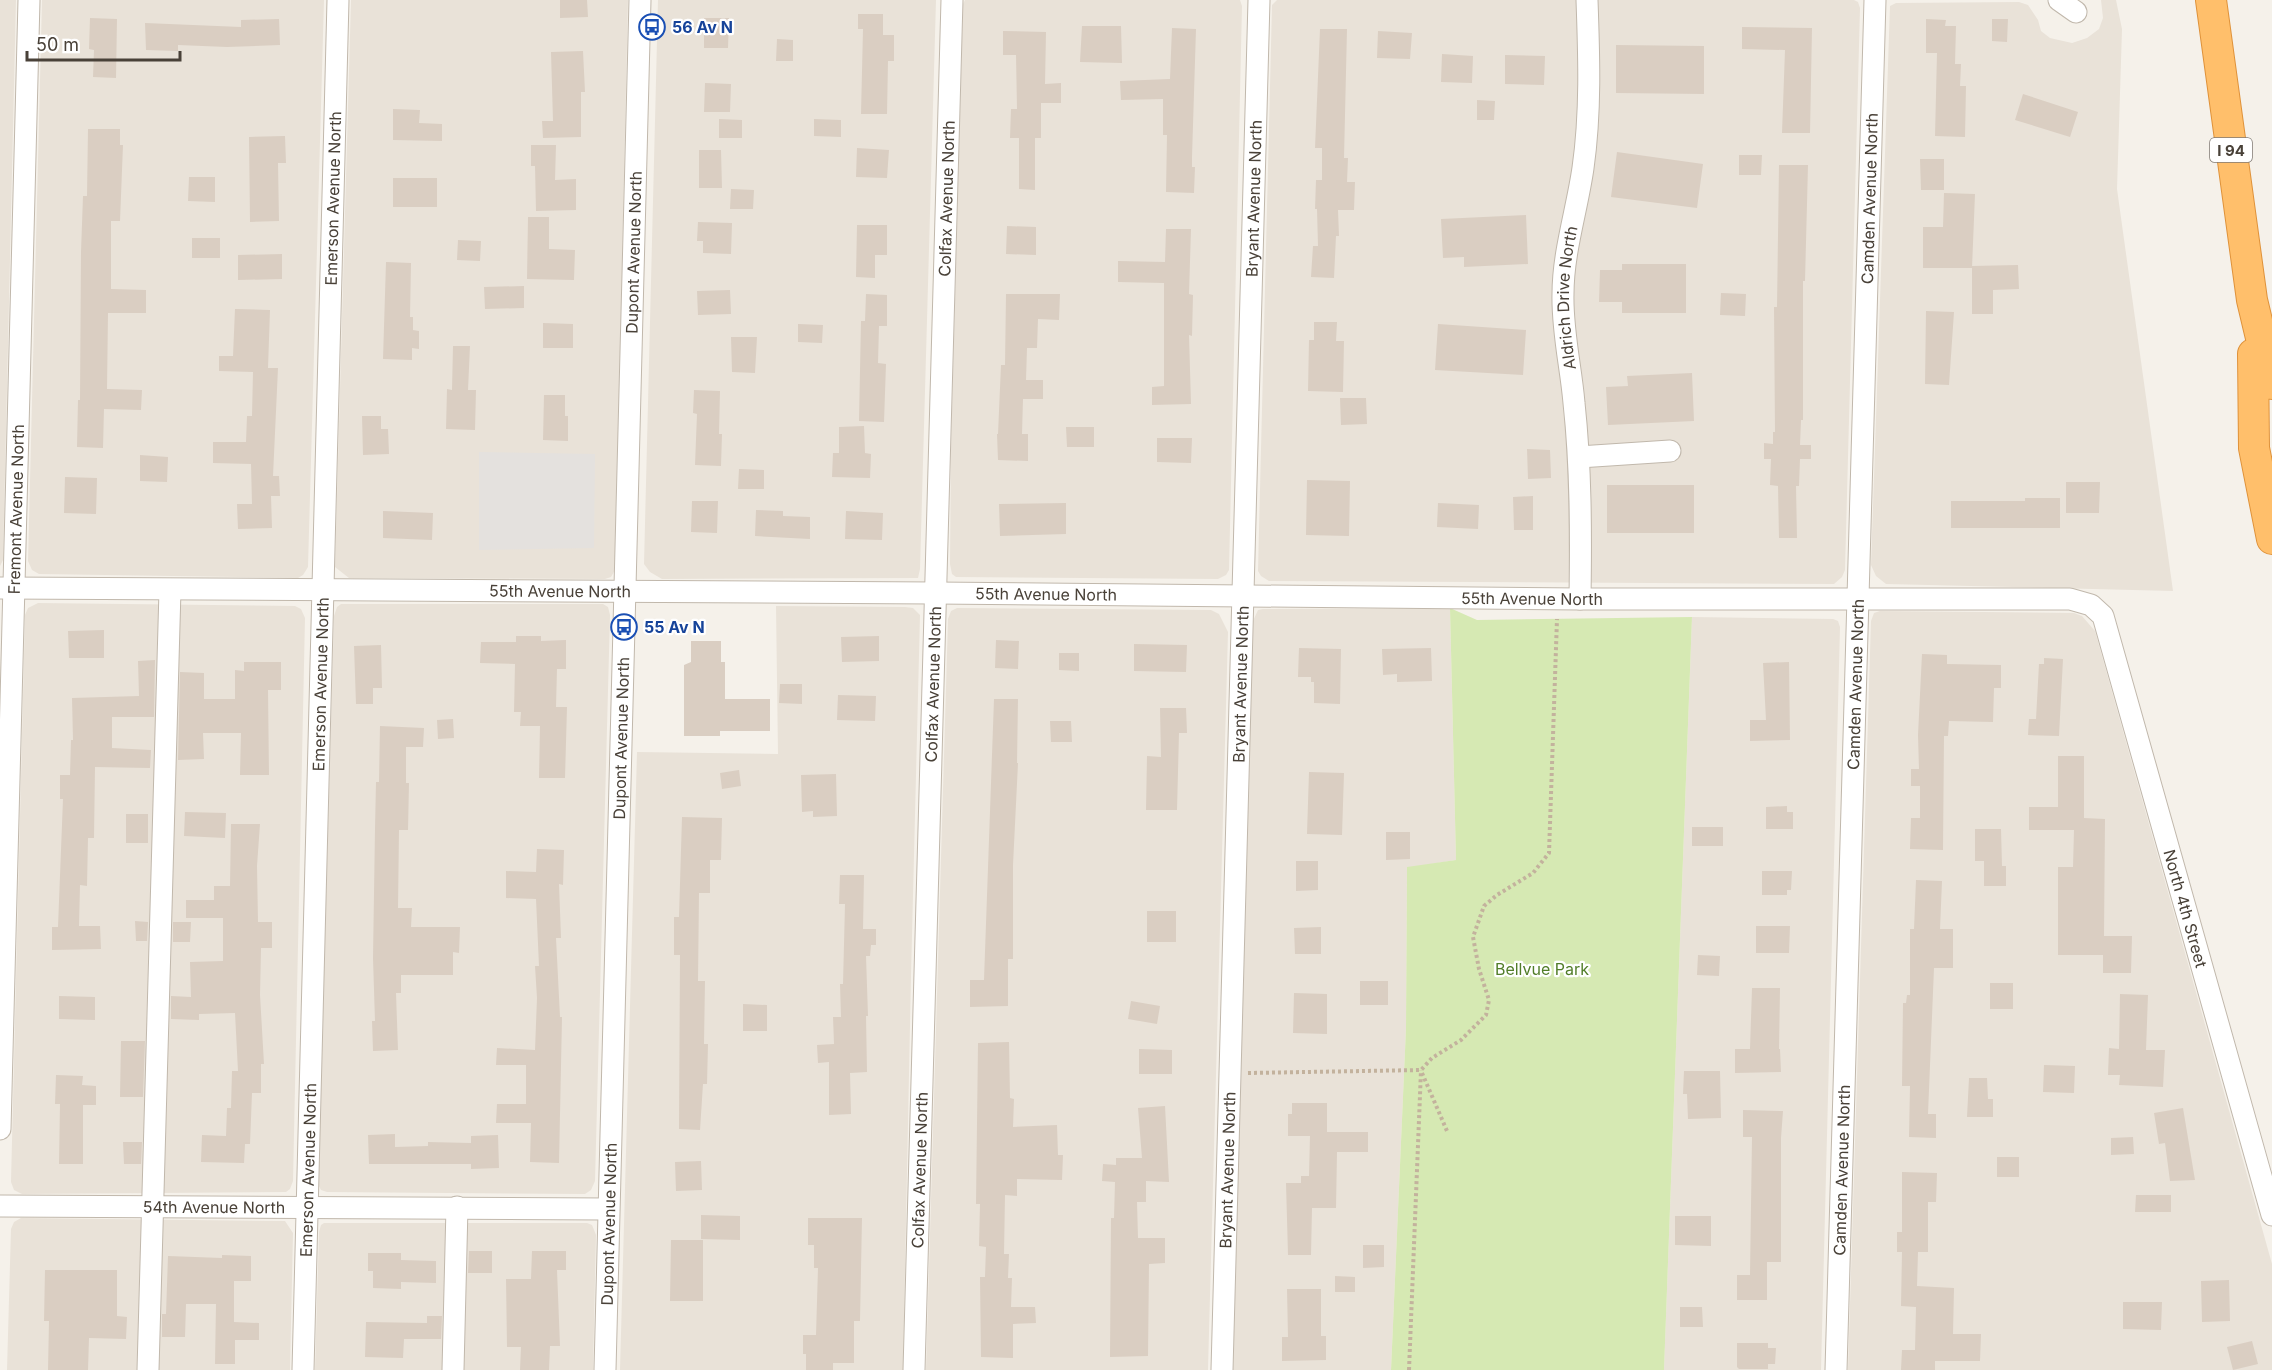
<svg xmlns="http://www.w3.org/2000/svg" width="2272" height="1370" viewBox="0 0 2272 1370" font-family="Inter,sans-serif">
	<rect width="100%" height="100%" fill="#f5f1ea"/>
	<path fill="#e9e2d8" d="M0 0H16L3 560 0 566Z
		M42 0H324L308 567 303 575 298 578 39 574 32 570 28 561Z
		M351 0H628L615 570 611 577 605 579 349 578 335 567Z
		M658 0H936L920 569 918 578 662 579 650 572 644 564Z
		M965 0H1240L1242 6 1229 570 1226 575 1218 579 956 577 952 574 950 564 951 448 963 4Z
		M1277 0H1854L1858 2 1860 8 1845 570 1842 577 1834 584 1269 581 1261 576 1258 571 1272 5Z
		M2101 0H2116L2122 29 2117 189 2173 591 1886 584 1876 576 1871 565 1890 6 1896 3 2019 2 2028 5 2038 20 2041 31 2050 38 2072 43 2087 38 2099 29 2103 18Z
		M38 603 295 606 301 609 305 618 293 1181 290 1189 286 1192 22 1194 14 1190 11 1182 25 615 28 608Z
		M341 604H603L608 607 610 615 595 1181 591 1190 585 1194 327 1192 321 1190 318 1184 334 616 337 607Z
		M776 606 905 607 913 608 920 615 911 976 903 1370H620L637 752 778 754Z
		M957 608 1211 610 1219 614 1228 632 1208 1370H926L948 619 951 611Z
		M1450 608 1456 860 1407 868 1406 1028 1391 1370H1233L1253 621 1258 610 1263 609Z
		M1880 611 2074 613 2082 616 2095 631 2272 1264V1370H1848L1871 621 1874 613Z
		M1692 617 1833 619 1838 621 1840 627 1821 1370H1664Z
		M21 1218 285 1221 293 1233 290 1370H7L11 1229 14 1222Z
		M324 1223H587L592 1225 596 1235 593 1370H315L319 1232 321 1225Z"/>
	<path fill="#d6e9b3" d="M1450 608 1477 620 1692 617 1664 1370H1391L1406 1028 1407 867 1456 860Z"/>
	<path fill="#e4e1de" d="M479 452 595 454 594 548 479 550Z"/>
	<path fill="#dacec2" d="M560 0H587L588 17 560 18Z
		M858 14H883V35H894V61H888L887 114H861L863 29H858Z
		M90 18 117 19 116 78 93 77 94 50 89 49Z
		M704 18H729L728 48H704Z
		M279 19 280 45 227 47 178 45V51L146 50 145 23 241 27V20Z
		M1926 19 1946 20 1945 26H1956L1955 64H1961L1960 86H1966L1965 137 1935 136 1937 53H1926Z
		M1992 19H2008L2007 42 1992 41Z
		M1082 26H1121L1122 63 1080 62Z
		M1742 27 1812 28 1810 133H1782L1785 50 1742 49Z
		M1172 28 1196 29 1192 157V167H1195L1194 193 1166 192 1167 135H1163V99L1121 100 1120 81 1170 79Z
		M1320 29H1347L1344 158H1348L1347 182H1355L1354 210H1338L1339 236H1336L1334 278 1311 277 1313 246H1318L1317 209H1315L1316 180H1322V148H1315Z
		M1003 31 1046 32 1045 84 1061 83V103H1041V138H1035V190L1019 189V138H1010L1011 109H1017L1016 55H1003Z
		M1378 31 1412 33 1410 59 1377 58Z
		M777 39 793 40V61H776Z
		M1616 45 1704 46V94L1616 93Z
		M583 51 585 92H581V137L543 138 542 121H553L551 52Z
		M1442 54 1473 56 1472 83 1441 82Z
		M1505 55 1545 56 1544 85 1505 84Z
		M705 83 731 84 730 112H704Z
		M2023 94 2078 112 2070 137 2015 120Z
		M1477 100 1495 101 1494 120H1477Z
		M393 109 420 110 419 123 442 124V141L393 140Z
		M719 119 742 120V138H719Z
		M814 119 841 120V137L814 136Z
		M88 129H120V145H123L120 221H111V289L146 290V313H108L107 389 142 390 141 410 104 409 103 448 77 447 78 400H80L81 252 83 196H87Z
		M285 136 286 163H278L279 221 250 222 249 137Z
		M531 145H556L555 180 576 179V210L536 211 535 166H531Z
		M857 148 889 150 887 178 856 177Z
		M699 150H721L722 188H699Z
		M1617 152 1703 164 1697 208 1611 197Z
		M1739 155H1762L1761 175H1739Z
		M1920 159H1944V190H1921Z
		M1779 165H1808L1805 281H1803V420H1801L1800 445H1811V459H1800L1799 486H1796L1797 538H1779L1778 486 1770 485 1771 459H1764V443L1773 444V432H1775L1774 307H1777Z
		M189 177H215V202L188 201Z
		M393 178H437V207H393Z
		M731 189 754 190 753 209H730Z
		M1944 193 1975 194 1972 268H1923V227H1943Z
		M1526 215 1528 264 1464 267V257L1443 258 1441 219Z
		M528 217H549V249L575 250 574 280 527 279Z
		M698 222 732 223 731 254 703 253V241H697Z
		M857 225H887V255H875V278L856 277Z
		M1007 226 1036 227V255L1006 254Z
		M1166 229H1191L1189 294 1193 295 1192 336 1189 335 1191 404 1152 405V387L1164 386V283L1118 282V261L1165 262Z
		M192 238H220V258H192Z
		M458 240 481 241 480 261 457 260Z
		M282 254V279L238 280V255Z
		M386 262 411 263 410 317H413V330L419 331V349L412 348V360L383 359Z
		M1622 264H1686V313H1622V302H1599L1600 270H1622Z
		M2018 265 2019 289 1993 290V314H1972V266Z
		M524 286V308L485 309 484 287Z
		M730 290 731 314 698 315 697 291Z
		M1721 293 1746 294 1745 316 1720 315Z
		M866 294 887 295V326H879L878 363 886 364 884 422 859 421 861 321H865Z
		M1006 294H1060L1059 320 1038 319 1037 348H1027L1026 380H1043V399H1023L1022 434H1028V461L998 460 997 434H998L1001 365H1005Z
		M235 309 270 310 268 368H278L273 476H279L280 496H271L272 528 238 529 237 504H252L251 464 213 463V442H246L247 416H252L253 372 219 371V356H233Z
		M1926 311 1954 312 1949 385 1925 384Z
		M1314 322H1337L1336 341H1344L1343 392 1308 391 1309 340H1314Z
		M543 323 573 324V348H543Z
		M798 324 823 325 822 343 798 342Z
		M1438 324 1526 330 1523 375 1435 370Z
		M731 337H757L755 373 732 372Z
		M453 346H470L468 390H476L475 430 446 429 447 389 452 390Z
		M1692 373 1694 421 1608 425 1606 387 1628 386 1627 376Z
		M694 390 720 391 719 434H722L721 466 695 465 697 414 693 413Z
		M544 395H565V416H568V441L543 440Z
		M1340 398H1366L1367 424 1341 425Z
		M362 416H381V429H388L389 454 363 455Z
		M864 426 865 453 871 454 870 478 832 477 833 453H839V427Z
		M1066 427H1094V447H1067Z
		M1157 438H1192L1191 463 1157 462Z
		M1527 449 1550 450 1551 478 1528 479Z
		M140 455 168 457 167 482 140 481Z
		M739 469 764 470V489H738Z
		M65 477 97 478 96 514 64 513Z
		M1307 480 1350 481 1349 536 1306 535Z
		M2066 482H2100L2099 513H2066Z
		M1607 485H1694V533H1607Z
		M1533 496V530H1514L1513 497Z
		M2025 498H2060V528H1951V501H2025Z
		M692 501H718L717 533 691 532Z
		M1066 503V534L1000 536 999 504Z
		M1438 503 1479 505 1478 529 1437 527Z
		M756 510 783 511V516L810 517V539L755 536Z
		M383 511 433 513 432 540 383 538Z
		M846 511 883 513 882 540 845 539Z
		M104 630V658H69L68 631Z
		M516 636H541V641L566 640V669H557L556 707H567L565 778H539L540 726H520L521 712H514L515 664 480 663 481 642H516Z
		M879 636V661L842 662 841 637Z
		M996 640 1019 641 1018 669 995 668Z
		M691 641H721V662H725V699H770V731H720V736H684V665L691 662Z
		M1134 644 1187 645 1186 672 1134 671Z
		M381 645 382 688H373V704H356L354 646Z
		M1299 648 1341 649 1340 704 1314 703V682H1311V677H1298Z
		M1431 648 1432 681 1397 682V674L1383 675 1382 649Z
		M1059 653H1079V671L1059 670Z
		M1922 654 1947 655V664L2001 665V688H1994L1993 722 1949 721 1948 736H1944L1943 850 1910 849 1911 818H1920V786H1911V769H1919L1918 735Z
		M2044 658 2063 659 2059 736 2028 735 2029 719H2036L2039 664H2044Z
		M155 660 154 717H112V748L151 750 150 768 95 767 94 838H88L87 886 80 885 79 926H100L101 949 52 950V927H58L63 799H60V775H70L71 740H73L72 698 139 696 138 661Z
		M244 662H281V690H268L269 775H240L241 733H203L204 759 178 760 180 672 204 673V699H235V670L244 671Z
		M1789 662 1790 740 1750 741V720H1766L1763 663Z
		M780 684H802V704L779 703Z
		M838 695 876 696 875 721 837 720Z
		M994 699H1018L1017 763H1018L1013 865V959H1008V1006L970 1007V980H984Z
		M1160 708H1186L1187 733H1179L1177 810H1146L1147 756 1161 757Z
		M453 719 454 738 438 739 437 720Z
		M1050 721H1071L1072 742H1051Z
		M380 726 424 728 423 747H406V783H409L408 830H399L398 908H412L411 927H460L459 953 453 952V975H401V993H396L398 1050 373 1051 372 1021H375L373 958 375 829 376 782H379Z
		M2058 756H2084V818L2105 819 2104 936H2132L2131 973H2103V955H2058V867H2073L2074 830H2029V807H2058Z
		M739 770 741 786 722 789 720 773Z
		M1309 772 1344 773 1342 835 1307 834Z
		M836 774 837 816 813 817V811L802 812 801 775Z
		M1787 806V812H1793V829H1766V807Z
		M185 812 226 813 225 838 184 836Z
		M126 814H148V843H126Z
		M682 817 722 818 721 860H710V893H699L698 981H705L704 1044H708L707 1084H703L700 1130 679 1129 680 955H674V917H679Z
		M231 824H260L257 866 258 922H272V948H261L260 995 264 1064H261V1093H252L250 1144H245L244 1163 201 1162 202 1135 226 1136 227 1108H231L232 1071H238L235 1013 199 1014V1020L171 1019V996L191 997 190 962 223 961V918H186V900H214V886H230Z
		M1692 827H1723V846H1692Z
		M1975 829H2001L2002 866H2006V886H1984V861H1975Z
		M1386 832H1410V859L1386 860Z
		M537 849 564 850 563 885 559 884 561 938H556L560 1017H562L559 1163 530 1162 531 1123H496L497 1104H526V1065H496L497 1048 535 1050 537 998 535 966H539L536 899 506 898V871L536 872Z
		M1296 861H1318V890L1296 891Z
		M1762 871H1792L1791 890H1787V895H1762Z
		M840 875H864L863 929H876V945H871L870 956H866L868 1016H866L867 1072 850 1073 851 1114 829 1115V1062L818 1063 817 1045 834 1044 833 1017H841L840 984H843L845 904H839Z
		M1916 880 1942 881 1940 929H1953V968H1934L1928 1114H1936V1138L1909 1137 1910 1086H1902L1903 1003H1906L1907 995H1910V929H1914Z
		M1147 911H1176V942H1147Z
		M135 921 148 922 147 941H136Z
		M173 922H191L190 942H173Z
		M1756 926H1790L1789 953H1756Z
		M1321 927V954H1295L1294 928Z
		M1698 955 1720 956 1719 976 1697 975Z
		M1360 981H1388V1005H1360Z
		M1990 983H2013V1009H1990Z
		M1752 988H1780L1779 1049H1780L1781 1072 1735 1073V1049H1750Z
		M1294 993 1327 994V1034L1293 1033Z
		M2120 994 2148 995 2146 1050H2165L2163 1087 2119 1085 2120 1075H2108L2109 1048 2119 1049Z
		M59 996 95 997V1020L59 1019Z
		M1131 1001 1160 1006 1157 1024 1128 1019Z
		M743 1004 767 1005V1031H743Z
		M121 1041H145L143 1097H120Z
		M1009 1042 1010 1098 1014 1099 1013 1127 1057 1125 1058 1155H1063L1062 1180 1017 1179V1196L1005 1195 1004 1254H1009L1008 1278H1012L1011 1307H1035L1036 1323 1013 1324V1358L981 1357 980 1277H985L986 1247 979 1246 980 1204H976L978 1043Z
		M1139 1049 1172 1050V1074H1139Z
		M2044 1065 2075 1066 2074 1093 2043 1092Z
		M1684 1071H1720L1721 1118 1688 1119 1687 1094H1683Z
		M56 1075 83 1076 82 1085 96 1086V1105H83V1164H59L60 1104H55Z
		M1969 1078H1987L1988 1099H1993V1117H1967Z
		M1292 1103H1327V1132H1368V1152H1337L1336 1208H1312L1311 1255H1288L1286 1183H1301V1176H1309L1310 1136H1288V1114H1292Z
		M1165 1106 1169 1182 1146 1181V1202H1137L1138 1238H1165V1263L1149 1264 1148 1356 1110 1357 1111 1218H1114L1115 1182 1102 1181 1103 1164 1116 1165V1158H1142L1138 1108Z
		M2183 1108 2195 1180 2170 1181 2165 1143 2159 1144 2154 1113Z
		M1743 1110 1783 1111 1781 1138V1262H1767V1300H1737V1275H1750L1752 1137H1743Z
		M395 1134V1147L428 1146V1142L471 1143V1136L498 1135 499 1168 471 1169V1164H369L368 1135Z
		M2133 1137 2134 1154 2111 1155V1138Z
		M123 1142H142L141 1164H124Z
		M1997 1157H2019V1177H1997Z
		M701 1161 702 1190 676 1191 675 1162Z
		M1902 1172 1937 1173 1936 1202H1928V1252H1918L1917 1286 1954 1288 1953 1334H1981L1980 1361H1935V1370H1901L1902 1350H1915L1916 1307 1901 1306 1902 1252H1897V1232H1902Z
		M2136 1195H2171V1212H2135Z
		M701 1215 740 1216V1240L701 1239Z
		M1675 1216H1711V1246L1675 1245Z
		M808 1218H862L860 1321H854V1363H833V1370H806V1354H803V1335H816L818 1268H814V1245H808Z
		M671 1240H703V1301H670Z
		M1363 1245H1384V1267L1363 1268Z
		M469 1251H492V1273H468Z
		M532 1251H566V1270H557L560 1346H550L549 1370H520L521 1347H507L506 1279H531Z
		M368 1253H401V1260L436 1261V1283L401 1282V1289L373 1288V1271H368Z
		M222 1255 251 1256V1281H234V1322L259 1323V1340H235V1364H215L216 1304H186L185 1337H162V1314H166L168 1256 222 1258Z
		M45 1270H117V1316L127 1317 126 1339 89 1338 88 1370H48L49 1321H44Z
		M1335 1276 1355 1277V1292H1335Z
		M2229 1280 2230 1321 2202 1322 2201 1281Z
		M1287 1289H1321V1336H1326V1360L1282 1361V1337H1288Z
		M2123 1302H2162L2161 1330 2123 1329Z
		M1680 1307H1702L1703 1327H1680Z
		M427 1316H442L441 1339H404L403 1358 365 1357 366 1322 427 1323Z
		M2252 1341 2258 1364 2233 1370 2227 1347Z
		M1737 1343H1768V1348H1776L1775 1364H1768V1369H1739L1737 1367Z"/>
	<g fill="none" stroke-linecap="round" stroke-linejoin="round">
		<g stroke="#c1b8ac" stroke-width="23">
			<g id="minor">
				<path d="M2059 0 2076 12"/>
				<path d="M1579 457 1670 451"/>
				<path id="s1" d="M0 588 935 593 1580 599H2070L2091 605 2103 616 2272 1215"/>
				<path id="s2" d="M1580 599C1581 534 1581 468 1574 403 1571 367 1562 331 1563 294 1563 252 1577 210 1583 168 1591 112 1589 56 1587 0"/>
				<path id="s3" d="M0 1129 29 0"/>
				<path id="s4" d="M0 1206 608 1209"/>
				<path d="M148 1370 170 590"/>
				<path id="s5" d="M303 1370 338 0"/>
				<path d="M453 1370 457 1207"/>
				<path id="s6" d="M605 1370 640 0"/>
				<path id="s7" d="M914 1370 952 0"/>
				<path id="s8" d="M1222 1370 1259 0"/>
				<path id="s9" d="M1836 1370 1875 0"/>
			</g>
		</g>
		<g stroke="#df923a" stroke-width="32">
			<path id="highway" d="M2211 0 2252 300 2272 384
				M2253 354 2254 448 2272 539"/>
		</g>
		<path stroke="#c3b29d" stroke-width="4" stroke-dasharray="3 3" stroke-linecap="butt" d="M1248 1073 1421 1070 1432 1058 1461 1040 1486 1015 1489 1000 1479 969 1473 937 1484 906 1497 895 1533 873 1549 853 1557 619
			M1422 1073 1447 1131
			M1409 1370 1421 1070"/>
		<use href="#minor" stroke="#fff" stroke-width="21"/>
		<use href="#highway" stroke="#ffbf6b" stroke-width="30"/>
	</g>
	<defs>
		<g id="bus-ring" transform="scale(1.35)"><circle r="9.5" fill="#fff" stroke="#1a4fb4" stroke-width="1.5"/><path d="M-5-6H5V4H4V6H2V4H-2V6H-4V4H-5ZM-3.5-4V0h7V-4ZM-3.5 1.2v1.5H-2V1.2ZM2 1.2v1.5H3.5V1.2Z" fill="#1a4fb4"/></g>
	</defs>
	<g fill-rule="evenodd">
		<use href="#bus-ring" x="652" y="27"/>
		<use href="#bus-ring" x="624" y="627"/>
	</g>
	<g text-anchor="middle" dominant-baseline="central" stroke-width="4.5" stroke-linejoin="round" paint-order="stroke">
		<rect fill="#fff" stroke="#807a74" stroke-width="1.5" x="2210" y="138" width="42" height="24" rx="4.5"/>
		<g font-size="15" font-weight="bold" fill="#494138">
			<text x="2231" y="150">I 94</text>
		</g>
		<g font-size="16" font-weight="bold" fill="#164399" stroke="#fff" text-anchor="start">
			<text x="672" y="27">56 Av N</text>
			<text x="644" y="627">55 Av N</text>
		</g>
		<g font-size="16" fill="#494138" stroke="#fff">
			<text stroke="none"><textPath href="#s5" startOffset="1172">Emerson Avenue North</textPath></text>
			<text stroke="none"><textPath href="#s7" startOffset="1172">Colfax Avenue North</textPath></text>
			<text stroke="none"><textPath href="#s8" startOffset="1172">Bryant Avenue North</textPath></text>
			<text stroke="none"><textPath href="#s9" startOffset="1172">Camden Avenue North</textPath></text>
			<text stroke="none"><textPath href="#s6" startOffset="1118">Dupont Avenue North</textPath></text>
			<text stroke="none"><textPath href="#s2" startOffset="302">Aldrich Drive North</textPath></text>
			<text stroke="none"><textPath href="#s3" startOffset="620">Fremont Avenue North</textPath></text>
			<text stroke="none"><textPath href="#s1" startOffset="560">55th Avenue North</textPath></text>
			<text stroke="none"><textPath href="#s1" startOffset="1046">55th Avenue North</textPath></text>
			<text stroke="none"><textPath href="#s1" startOffset="1532">55th Avenue North</textPath></text>
			<text stroke="none"><textPath href="#s5" startOffset="686">Emerson Avenue North</textPath></text>
			<text stroke="none"><textPath href="#s7" startOffset="686">Colfax Avenue North</textPath></text>
			<text stroke="none"><textPath href="#s8" startOffset="686">Bryant Avenue North</textPath></text>
			<text stroke="none"><textPath href="#s9" startOffset="686">Camden Avenue North</textPath></text>
			<text stroke="none"><textPath href="#s6" startOffset="632">Dupont Avenue North</textPath></text>
			<text stroke="none"><textPath href="#s1" startOffset="2412">North 4th Street</textPath></text>
			<text stroke="none"><textPath href="#s5" startOffset="200">Emerson Avenue North</textPath></text>
			<text stroke="none"><textPath href="#s7" startOffset="200">Colfax Avenue North</textPath></text>
			<text stroke="none"><textPath href="#s8" startOffset="200">Bryant Avenue North</textPath></text>
			<text stroke="none"><textPath href="#s9" startOffset="200">Camden Avenue North</textPath></text>
			<text stroke="none"><textPath href="#s4" startOffset="214">54th Avenue North</textPath></text>
			<text stroke="none"><textPath href="#s6" startOffset="146">Dupont Avenue North</textPath></text>
		</g>
		<g font-size="16" fill="#517d29" stroke="#fff">
			<text x="1542" y="969">Bellvue Park</text>
		</g>
	</g>
	<path d="M27 51v9h153v-9" fill="none" stroke="#494138" stroke-width="3"/>
	<text x="36" y="51" font-size="18" fill="#494138" stroke="#ffffff" stroke-width="4.5" paint-order="stroke">50 m</text>
</svg>
